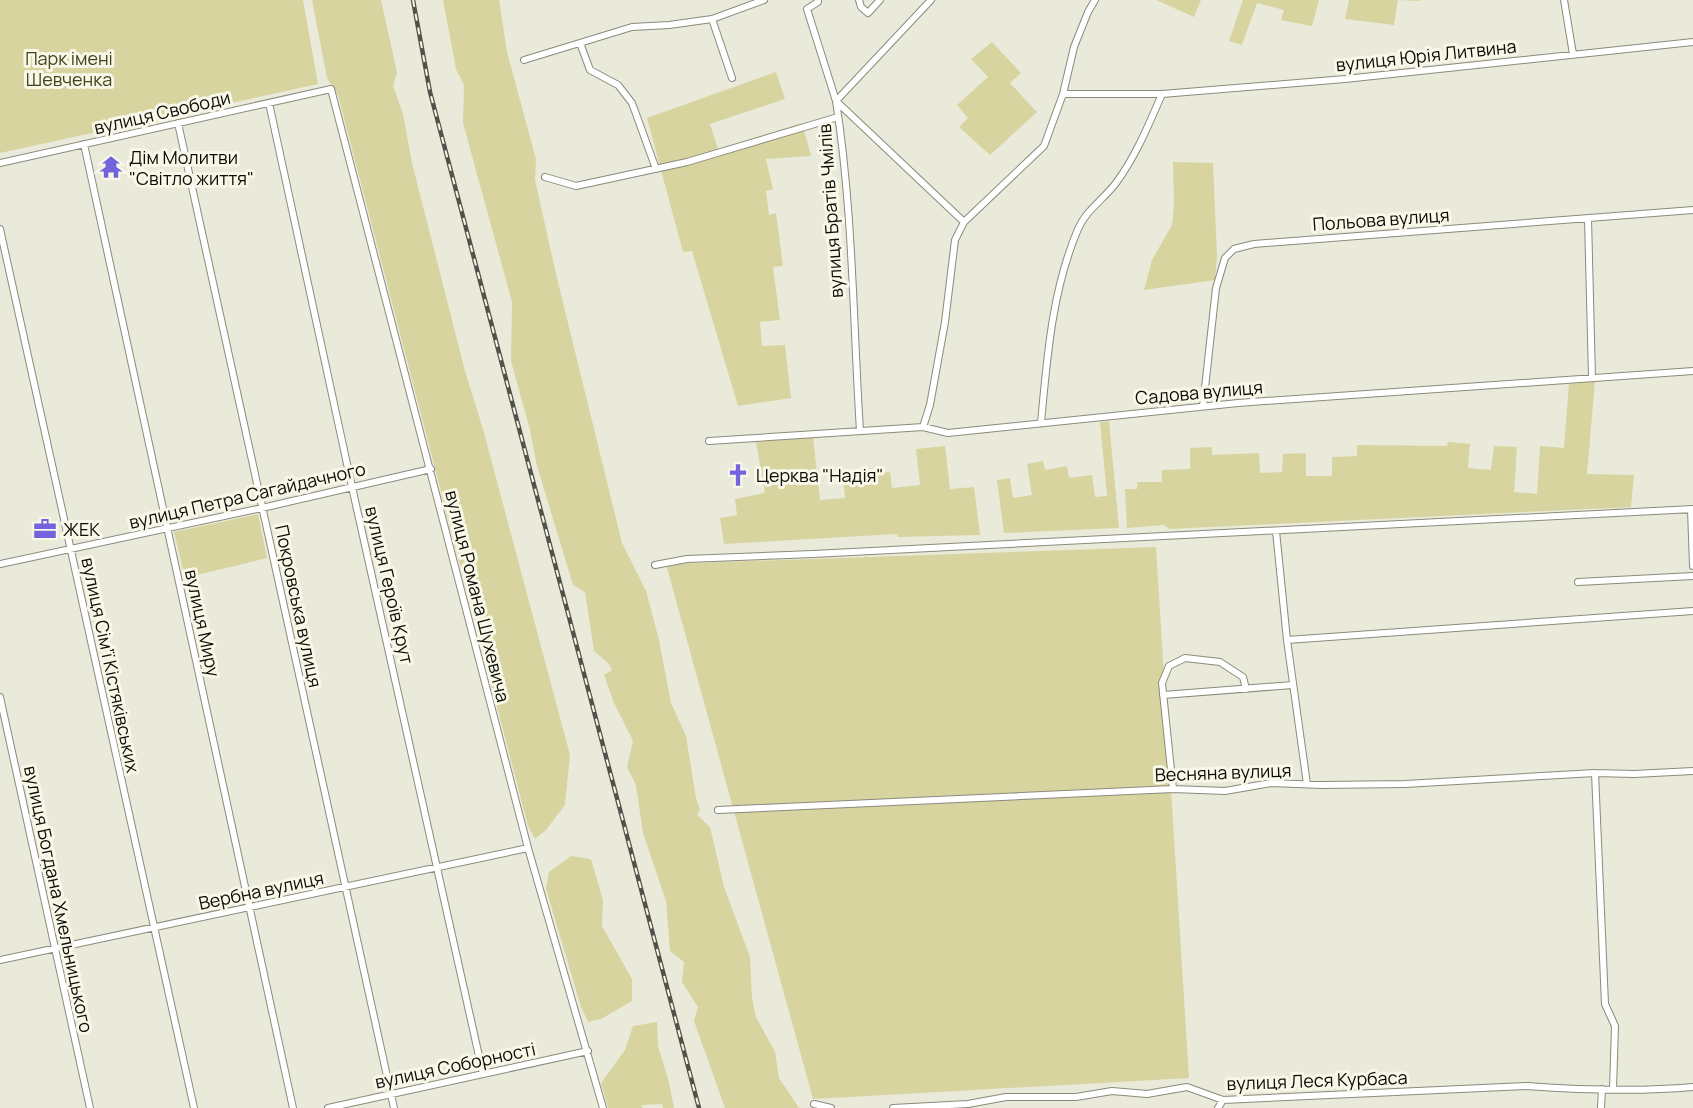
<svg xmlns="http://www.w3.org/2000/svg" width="1693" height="1108" viewBox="0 0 1693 1108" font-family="Manrope,sans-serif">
	<rect width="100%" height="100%" fill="#eaeadb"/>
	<path fill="#d7d4a0" d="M0 0H303L318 84 0 153Z
		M312 0H381L397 72 393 86 403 114 412 163 465 371 483 429 570 755 565 805 546 830 535 839 528 826 338 95 327 78Z
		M443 0H499L507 52 536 159 535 180 557 278 622 543 646 591 659 640 671 703 686 736 696 798 700 810 697 815 710 827 724 887 750 957 752 998 756 1017 775 1052 779 1078 799 1108H725L694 1021 698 1007 682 982 684 962 670 951 666 901 643 833 636 785 627 767 633 741 614 703 604 675 612 670 608 663 594 651 585 592 573 585 537 466 530 430 511 361 512 302 463 123 464 85 456 69Z
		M1156 0H1201L1194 17Z
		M1243 0H1319L1312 26 1281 20 1284 10 1257 3 1242 45 1229 41Z
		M1349 0H1419V1L1398 0 1394 25 1345 19Z
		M992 42 1021 73 1010 83 1037 112 990 155 959 127 968 118 957 105 988 77 971 59Z
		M776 72 785 99 710 124 718 149 802 123 811 156 766 159 773 189 766 191 769 215 776 213 783 266 773 267 780 320 760 322 762 346 785 345 791 398 738 406 692 251 683 252 647 118Z
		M1173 162 1213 163 1217 256 1215 280 1144 290 1152 260 1172 225 1174 204Z
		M1595 381 1587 474 1634 475 1631 507 1169 529 1164 525 1127 528 1125 489H1137V482H1162V470L1190 469V448L1212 447V455L1259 453 1260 473 1282 472 1283 454 1306 453V476H1332V457L1357 456V445L1447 446 1448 442 1470 444 1468 468 1491 470 1494 446 1517 447 1514 492 1537 494 1540 446 1564 448 1569 384Z
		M1109 421 1119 528 1004 533 997 480 1010 478 1013 498 1032 495 1027 464 1043 461 1045 470 1067 466 1069 478 1092 475 1095 497 1107 496 1100 422Z
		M813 437 820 500 845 498 843 476 890 472 892 488 920 485 916 449 945 446 950 489 974 487 980 535 898 537 897 534 724 544 720 518 737 515 735 499 765 493 756 442Z
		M258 514 267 558 185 578 174 532Z
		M1156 547 1189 1078 813 1099 666 564Z
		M571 856 591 859 603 900 602 926 632 979V1001L601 1019 588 1022 581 1007 546 889 549 872Z
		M657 1022 658 1046 669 1082 674 1108H663L662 1104 642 1105V1108H608L601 1083 625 1050 633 1026Z"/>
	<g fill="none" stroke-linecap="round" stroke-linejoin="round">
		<g stroke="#8b8a7d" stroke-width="8">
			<path id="street" d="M818 0V2L807 9 836 101C853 210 853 321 860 431
				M859 0 861 7 868 13 880 0
				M931 0 836 101 964 222
				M1564 0 1573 54
				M712 19 732 78
				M580 43 590 70 618 85 632 103 656 169
				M524 60 632 27 669 25 712 19 764 0
				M1063 94H1162L1345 79 1693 42
				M269 103 352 487 483 1074
				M178 123 394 1108
				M84 144 293 1108
				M0 163 331 89 528 848 603 1108
				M545 177 576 186 687 162 838 117
				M1588 218 1592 378
				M0 229 194 1108
				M1203 406 1216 288 1225 258 1234 249 1254 244 1693 210
				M1041 423C1047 358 1052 290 1078 229 1086 210 1104 199 1116 183 1136 156 1149 124 1162 94
				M923 427 930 405 945 322 955 240 964 222 1044 146 1063 94 1074 47 1088 12 1095 0
				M709 441 923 427 948 433 1238 403 1693 371
				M1691 509 1693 566
				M1276 531 1287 640 1307 784
				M0 564 262 508 431 469
				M655 565 687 559 813 554 1693 509
				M1578 582 1693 576
				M1287 640 1693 611
				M1163 695 1293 685
				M0 697 90 1108
				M1595 773 1605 1004 1615 1026 1613 1089
				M1173 789 1162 683 1169 666 1185 658 1220 662 1243 677 1246 689
				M718 810 1173 789 1225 791 1271 783 1322 785 1405 784 1595 773 1634 774 1693 771
				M0 960 528 848
				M814 1104 831 1108
				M328 1108 588 1051
				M893 1108 968 1104 1006 1097H1076L1112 1091 1147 1094 1187 1087 1223 1100 1527 1086C1582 1090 1638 1092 1693 1087
				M1218 1108 1223 1100
				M1601 1108 1602 1089"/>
		</g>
		<use href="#street" stroke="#fff" stroke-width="6"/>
		<g stroke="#52524a" stroke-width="4.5">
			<path id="rail" d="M413 0 430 92 699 1108"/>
		</g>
		<use href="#rail" stroke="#f8f7e8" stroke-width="2" stroke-dasharray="7" stroke-linecap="butt"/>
	</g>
	<defs>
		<g id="temple-bare" transform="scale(1.8)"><path d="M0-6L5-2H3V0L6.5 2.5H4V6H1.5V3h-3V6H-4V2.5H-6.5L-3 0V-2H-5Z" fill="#7364de" stroke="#f8f7e8" stroke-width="2.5" paint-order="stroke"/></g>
		<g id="church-bare" transform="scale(1.8)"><path d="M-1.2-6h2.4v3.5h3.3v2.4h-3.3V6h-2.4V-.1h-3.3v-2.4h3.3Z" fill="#7364de" stroke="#f8f7e8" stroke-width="2.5" paint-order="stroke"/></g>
		<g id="office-bare" transform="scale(1.8)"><path d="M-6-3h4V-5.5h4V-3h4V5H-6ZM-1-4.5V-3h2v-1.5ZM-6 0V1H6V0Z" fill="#7364de" stroke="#f8f7e8" stroke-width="2.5" paint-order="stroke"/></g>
	</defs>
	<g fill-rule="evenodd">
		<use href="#temple-bare" x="111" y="167"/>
		<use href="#church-bare" x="738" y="475"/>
		<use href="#office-bare" x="45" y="529"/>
	</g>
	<g text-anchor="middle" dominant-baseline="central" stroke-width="6" stroke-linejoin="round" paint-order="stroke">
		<g font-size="18" fill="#0c0c07" stroke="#f8f7e8">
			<text transform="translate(1426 55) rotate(-6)">вулиця Юрія Литвина</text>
			<text transform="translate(162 112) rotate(-13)">вулиця Свободи</text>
			<text transform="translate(830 211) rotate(-94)">вулиця Братів Чмілів</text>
			<text transform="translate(1381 219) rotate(-4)">Польова вулиця</text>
			<text transform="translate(1199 392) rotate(-5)">Садова вулиця</text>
			<text transform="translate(247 495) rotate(-13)">вулиця Петра Сагайдачного</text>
			<text transform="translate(390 585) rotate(77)">вулиця Героїв Крут</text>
			<text transform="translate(478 596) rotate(76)">вулиця Романа Шухевича</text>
			<text transform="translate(299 606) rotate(78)">Покровська вулиця</text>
			<text transform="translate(203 623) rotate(78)">вулиця Миру</text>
			<text transform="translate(111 665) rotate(78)">вулиця Сімʼї Кістяківських</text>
			<text transform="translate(1223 772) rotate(-2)">Весняна вулиця</text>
			<text transform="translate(261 890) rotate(-12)">Вербна вулиця</text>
			<text transform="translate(59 899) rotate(78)">вулиця Богдана Хмельницького</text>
			<text transform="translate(455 1065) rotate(-12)">вулиця Соборності</text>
			<text transform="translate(1317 1080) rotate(-2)">вулиця Леся Курбаса</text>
		</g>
		<g font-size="18" fill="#45431c" stroke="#f8f7e8">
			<text x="69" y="58">Парк імені<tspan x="69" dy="21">Шевченка</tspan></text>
		</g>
		<g font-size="18" fill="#0c0c07" stroke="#f8f7e8" text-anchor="start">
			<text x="129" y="157">Дім Молитви<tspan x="129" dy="21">"Світло життя"</tspan></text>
			<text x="756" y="475">Церква "Надія"</text>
			<text x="63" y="529">ЖЕК</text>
		</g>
	</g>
</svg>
